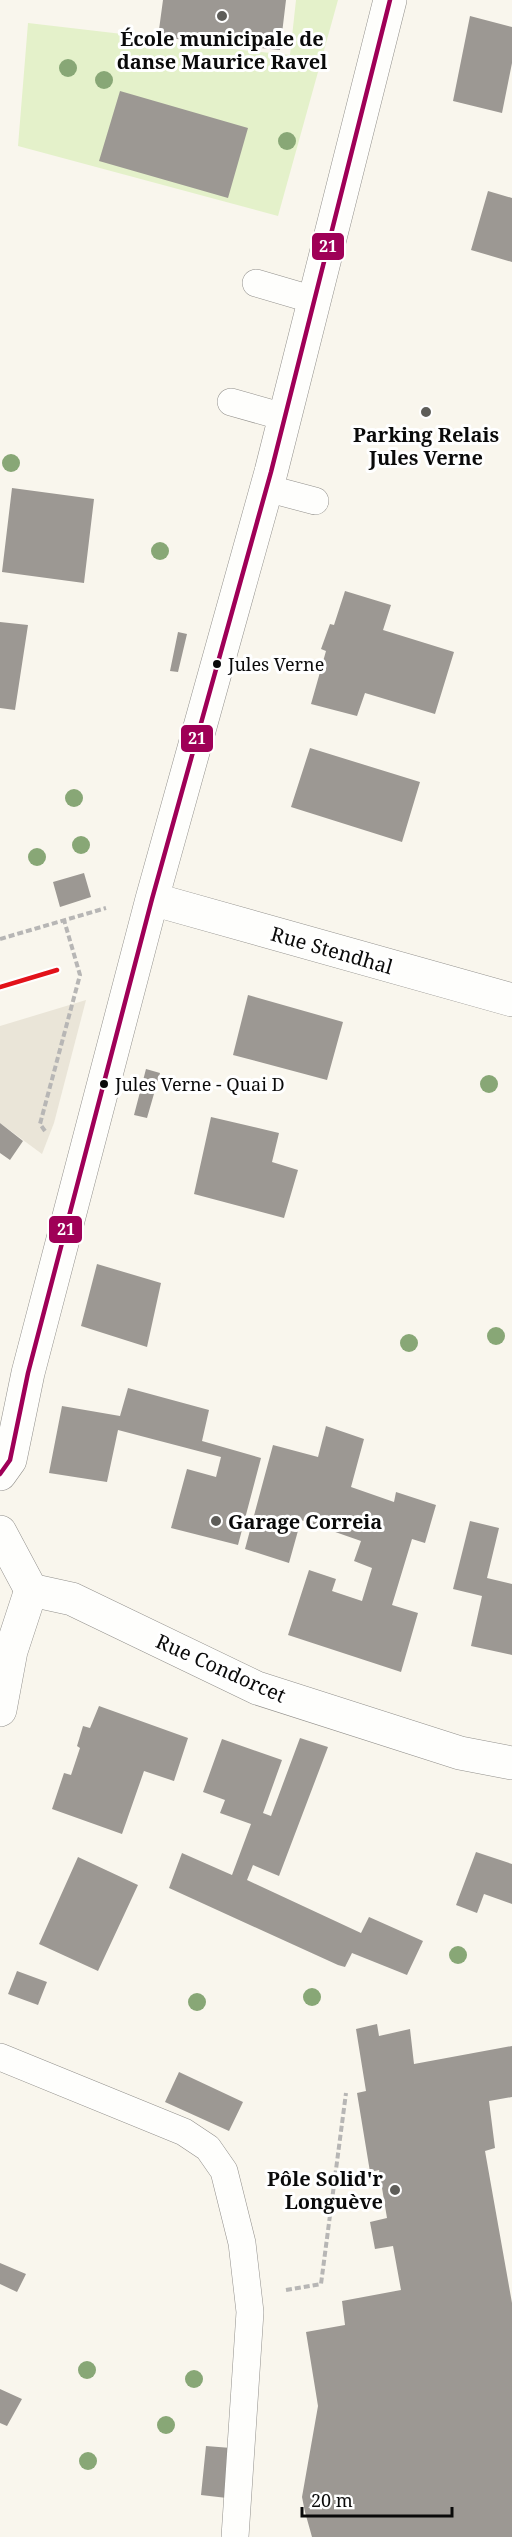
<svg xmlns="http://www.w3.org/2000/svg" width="512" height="2537" viewBox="0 0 512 2537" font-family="'Noto Serif',serif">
	<rect width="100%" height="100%" fill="#f9f6ed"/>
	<path fill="#e4f1ca" d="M296 0H338L278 216 18 146 28 23 148 37 156 41 290 55Z"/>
	<path fill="#eae5d8" d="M86 1000 54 1123 42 1154 0 1123V1026Z"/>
	<path fill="#9c9893" d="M163 0H286L280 50 158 37Z
		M470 16 512 27V63L502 113 453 101Z
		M120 91 248 128 228 198 99 161Z
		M488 191 512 198V262L471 250Z
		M12 488 94 499 84 583 2 572Z
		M345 591 391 605 383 630 454 652 435 714 365 693 357 716 311 704 326 651 321 649 330 624 334 625Z
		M0 622 28 625 15 710 0 708Z
		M178 632 187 634 178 672 170 671Z
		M310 748 420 782 402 842 291 807Z
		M84 873 91 897 60 907 53 882Z
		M248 995 343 1022 327 1080 233 1055Z
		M146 1069 160 1073 147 1118 134 1115Z
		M211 1117 279 1133 272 1162 298 1170 284 1218 194 1194Z
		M0 1123 23 1141 10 1160 0 1153Z
		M97 1264 161 1283 147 1347 81 1326Z
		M128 1388 209 1410 202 1441 261 1458 238 1545 171 1528 187 1469 216 1477 221 1457 118 1430 107 1482 49 1473 62 1406 120 1416Z
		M326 1426 364 1439 351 1487 394 1502 396 1492 436 1505 425 1543 412 1539 392 1605 418 1613 401 1672 288 1635 309 1570 336 1579 332 1591 362 1601 372 1568 354 1561 361 1541 301 1520 289 1563 245 1549 273 1445 318 1457Z
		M470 1521 499 1528 487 1578 512 1584V1655L471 1646 482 1596 453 1589Z
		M99 1706 188 1738 174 1781 144 1771 122 1834 52 1809 64 1773 71 1775 80 1748 77 1746 83 1726 90 1728Z
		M300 1738 328 1747 279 1876 253 1865 247 1880 361 1933 369 1917 423 1941 407 1975 352 1953 345 1967 338 1965 169 1888 182 1853 232 1875 251 1824 220 1813 225 1800 203 1792 222 1739 282 1760 263 1813 271 1816Z
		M476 1852 512 1864V1904L484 1894 477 1913 456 1905Z
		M78 1857 138 1885 98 1971 39 1944Z
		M17 1971 47 1982 38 2005 8 1994Z
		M377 2024 379 2036 410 2029 414 2064 512 2046V2097L489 2101 495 2148 485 2151 512 2303V2537H312L305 2512 302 2497 318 2406 306 2332 345 2325 342 2301 401 2290 393 2246 375 2249 370 2222 387 2218 379 2170 370 2172 357 2093 366 2091 356 2029Z
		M179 2072 243 2102 229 2131 165 2102Z
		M0 2263 26 2274 17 2292 0 2284Z
		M0 2389 22 2399 7 2426 0 2423Z
		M206 2446 231 2448 227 2498 201 2495Z"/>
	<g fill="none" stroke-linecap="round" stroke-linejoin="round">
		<g stroke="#92908c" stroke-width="28">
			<path id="service" d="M256 283 314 300
				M231 402 284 417
				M266 488 315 501
				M0 2057 184 2132 208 2148 224 2171 242 2243 250 2312 235 2537"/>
		</g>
		<g stroke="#92908c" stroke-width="34">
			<path id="minor" d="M152 899 512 1000
				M0 1474 10 1460 28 1373 152 899 271 472 390 0
				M0 1710 11 1651 31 1590"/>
		</g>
		<g stroke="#92908c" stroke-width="34">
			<path id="tertiary" d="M0 1532 31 1590 72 1599 257 1688 460 1753 512 1763"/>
		</g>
		<path stroke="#b7b6b5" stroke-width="4" stroke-dasharray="6 3" stroke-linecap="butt" d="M0 939 106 908
			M45 1131 40 1124 80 975 64 920
			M286 2290 321 2284 346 2093"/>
		<use href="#service" stroke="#fefefc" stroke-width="27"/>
		<use href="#minor" stroke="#fefefc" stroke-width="33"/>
		<use href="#tertiary" stroke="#fefefc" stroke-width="33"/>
		<g stroke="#fff" stroke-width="9">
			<path id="bus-1" d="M0 1474 10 1460 28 1373 152 899 271 472 390 0"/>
		</g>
		<use href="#bus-1" stroke="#9f0057" stroke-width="4.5"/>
		<g stroke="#fff" stroke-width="9">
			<path id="tram-1" d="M0 987 57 970"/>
		</g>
		<use href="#tram-1" stroke="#e2121a" stroke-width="4.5"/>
	</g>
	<g fill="#88a776">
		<circle cx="68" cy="68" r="9"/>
		<circle cx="104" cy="80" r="9"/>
		<circle cx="287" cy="141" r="9"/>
		<circle cx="11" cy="463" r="9"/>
		<circle cx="160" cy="551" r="9"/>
		<circle cx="74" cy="798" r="9"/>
		<circle cx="81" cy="845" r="9"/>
		<circle cx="37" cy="857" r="9"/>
		<circle cx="489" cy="1084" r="9"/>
		<circle cx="496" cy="1336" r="9"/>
		<circle cx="409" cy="1343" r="9"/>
		<circle cx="458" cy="1955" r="9"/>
		<circle cx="312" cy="1997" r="9"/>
		<circle cx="197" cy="2002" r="9"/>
		<circle cx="87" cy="2370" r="9"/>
		<circle cx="194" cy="2379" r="9"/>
		<circle cx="166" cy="2425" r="9"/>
		<circle cx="88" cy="2461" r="9"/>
	</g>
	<g fill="#5e5d59" stroke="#fff" stroke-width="2">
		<circle cx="222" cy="16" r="6"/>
		<circle cx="426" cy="412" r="6"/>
		<circle cx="216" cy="1521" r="6"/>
		<circle cx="395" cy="2190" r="6"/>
	</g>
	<g fill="#0a0a0a" stroke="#fff" stroke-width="2">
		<circle cx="217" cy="664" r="5"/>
		<circle cx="104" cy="1084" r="5"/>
	</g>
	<g text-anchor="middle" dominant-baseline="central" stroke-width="6" stroke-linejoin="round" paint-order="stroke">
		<g font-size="18" fill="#0a0a0a" stroke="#fff" text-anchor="start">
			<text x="228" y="664">Jules Verne</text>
			<text x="115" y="1084">Jules Verne - Quai D</text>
		</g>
		<g font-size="20" font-weight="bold" fill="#0a0a0a" stroke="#fff">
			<text x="222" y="38">École municipale de<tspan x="222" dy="23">danse Maurice Ravel</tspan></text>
			<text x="426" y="434">Parking Relais<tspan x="426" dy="23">Jules Verne</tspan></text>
			<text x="228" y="1521" text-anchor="start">Garage Correia</text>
			<text x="383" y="2178" text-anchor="end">Pôle Solid'r<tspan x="383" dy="23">Longuève</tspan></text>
		</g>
		<g font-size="20" fill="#0a0a0a" stroke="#fff">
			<text transform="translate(332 950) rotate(16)">Rue Stendhal</text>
			<text transform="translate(221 1668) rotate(24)">Rue Condorcet</text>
		</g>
	</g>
	<g stroke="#fff" stroke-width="2">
		<rect x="311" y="232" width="34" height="29" rx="6" fill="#9f0057"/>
		<rect x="180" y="724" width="34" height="29" rx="6" fill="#9f0057"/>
		<rect x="48" y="1215" width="35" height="29" rx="6" fill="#9f0057"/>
	</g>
	<g font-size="16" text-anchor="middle" font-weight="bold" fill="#fff">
		<text x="328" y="252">21</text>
		<text x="197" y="744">21</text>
		<text x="66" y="1235">21</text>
	</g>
	<path d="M302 2507v9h150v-9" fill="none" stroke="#0a0a0a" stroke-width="3"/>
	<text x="311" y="2507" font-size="18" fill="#0a0a0a" stroke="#ffffff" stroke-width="4.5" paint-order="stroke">20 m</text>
</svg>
